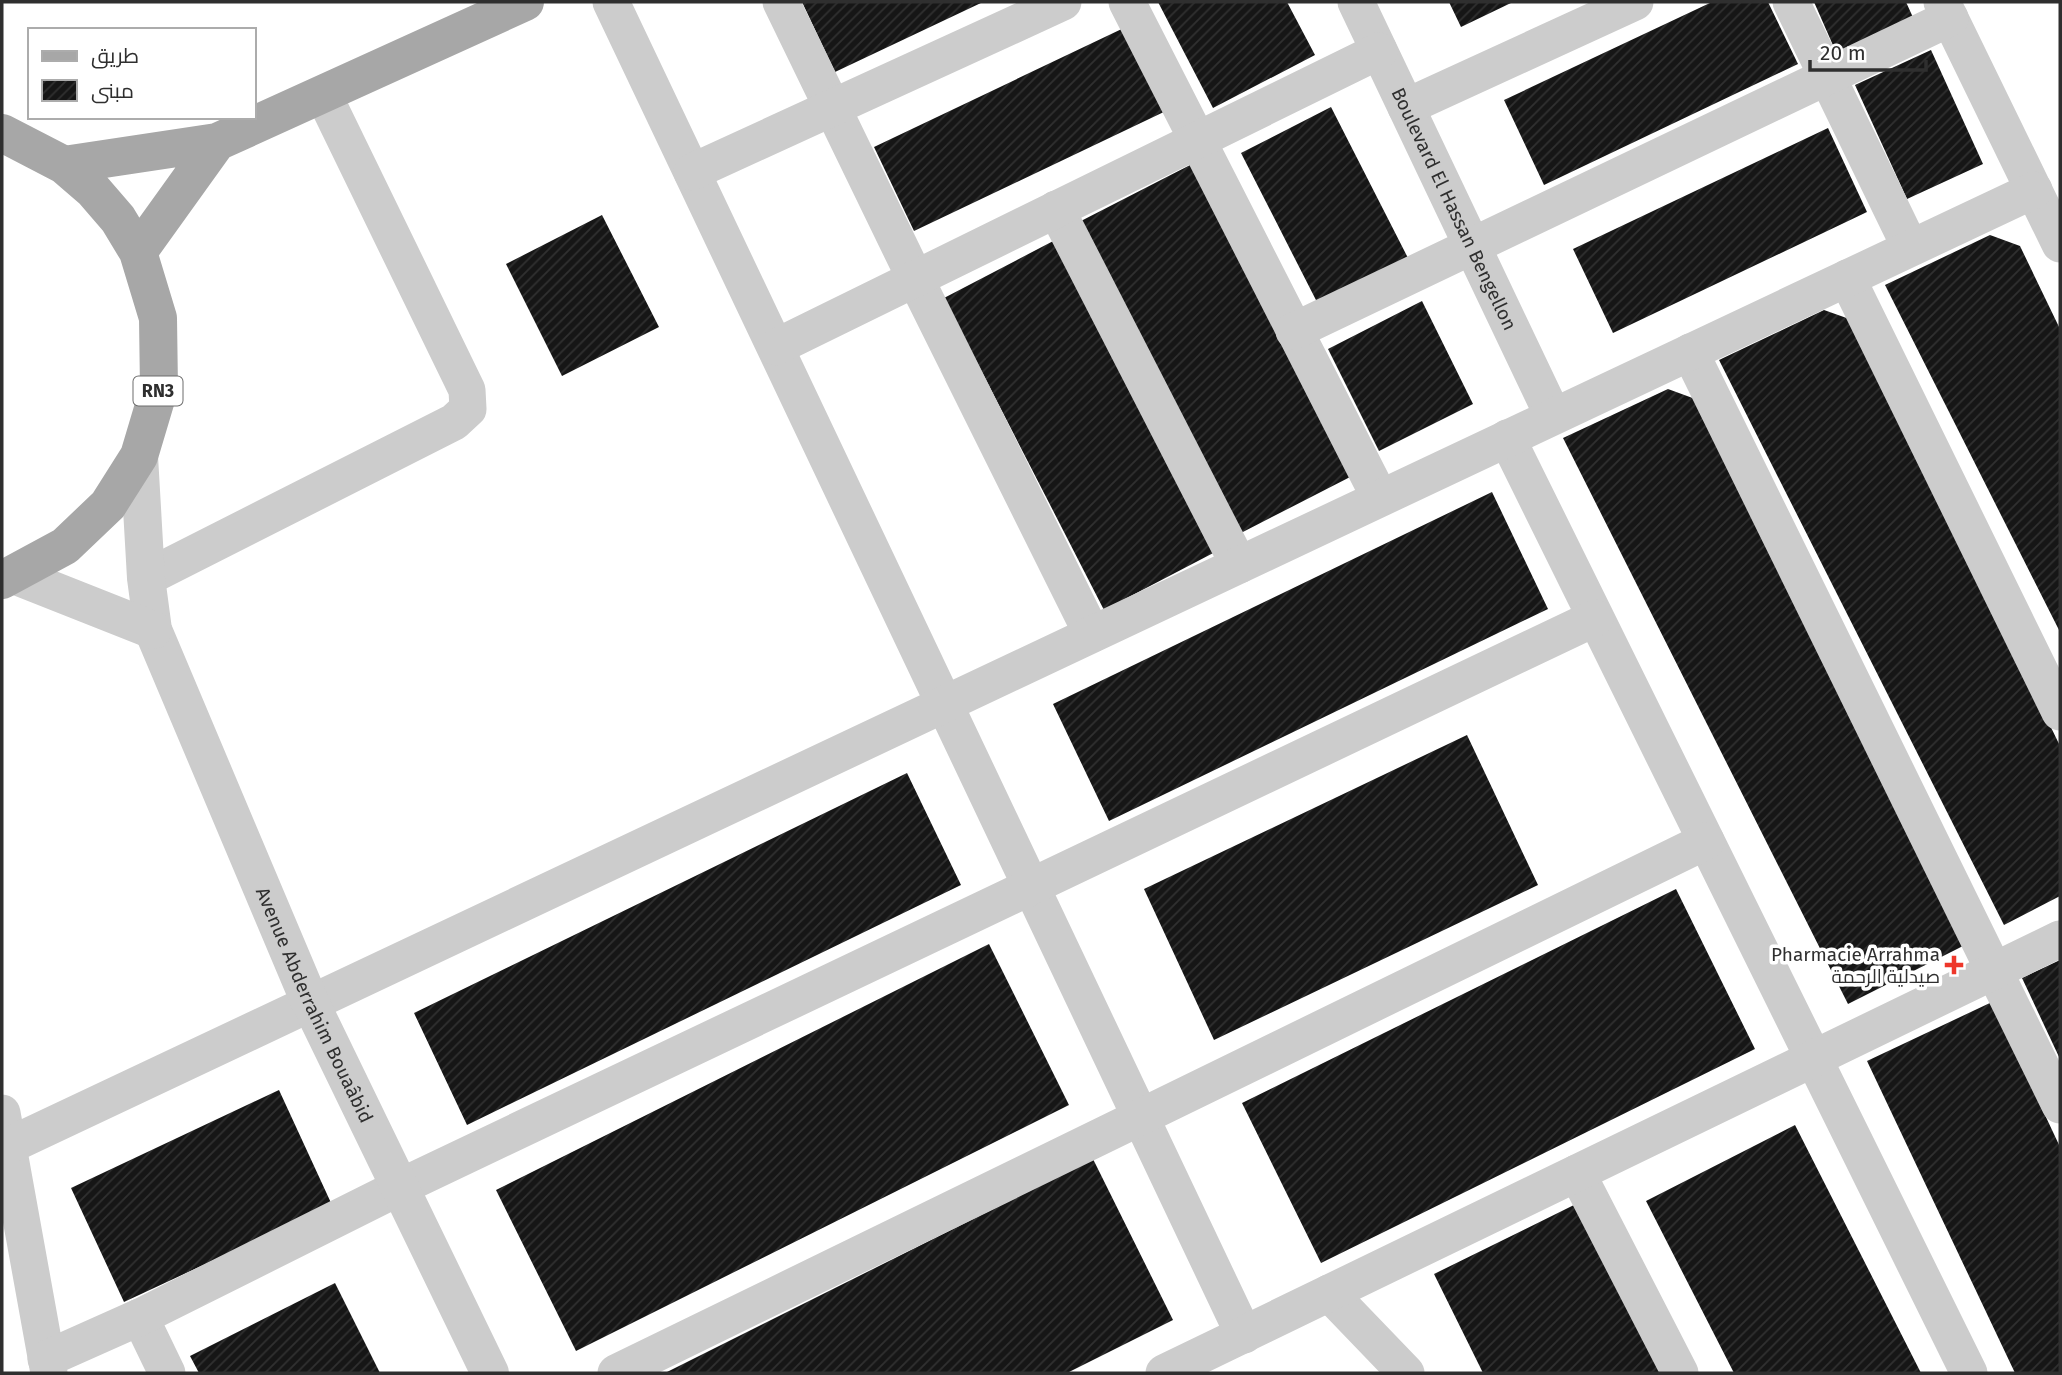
<svg xmlns="http://www.w3.org/2000/svg" width="2062" height="1375" viewBox="0 0 2062 1375" font-family="'Fira Sans',Cairo,sans-serif">
	<defs>
		<pattern id="building-hatch" width="6" height="6" patternUnits="userSpaceOnUse" patternTransform="scale(1.75)"><rect width="6" height="6" fill="#161616"/><path d="M-1 1l2-2M0 6l6-6M5 7l2-2" fill="none" stroke="#303030"/></pattern>
	</defs>
	<rect width="100%" height="100%" fill="#fff"/>
	<path fill="url(#building-hatch)" d="M802 2H983L835 72Z
		M1158 2H1287L1315 55 1213 108Z
		M1449 2H1513L1461 27Z
		M1712 2H1768L1798 64 1544 185 1504 100Z
		M1814 2H1906L1916 24 1839 59Z
		M1128 26 1168 110 914 231 874 147Z
		M1931 50 1983 164 1907 199 1855 85Z
		M1331 107 1408 258 1318 304 1241 153Z
		M1828 128 1867 212 1613 333 1573 249Z
		M1194 163 1354 475 1239 534 1079 222Z
		M602 215 659 327 562 376 506 264Z
		M1990 235 2020 246 2060 329V632L1885 285Z
		M1059 238 1219 550 1104 610 944 298Z
		M1422 301 1473 404 1379 451 1328 349Z
		M1824 310 1855 321 2060 746V896L2004 925 1719 360Z
		M1668 389 1698 400 1963 946 1848 1004 1563 438Z
		M1492 492 1548 609 1109 821 1053 704Z
		M1467 735 1538 885 1214 1040 1144 889Z
		M907 773 961 885 467 1125 414 1013Z
		M1676 889 1755 1049 1321 1263 1242 1103Z
		M989 944 1069 1105 576 1351 496 1190Z
		M2060 960V1059L2022 978Z
		M1992 1002 2060 1147V1373H2015L1867 1061Z
		M279 1090 332 1205 124 1302 71 1188Z
		M1795 1125 1921 1373H1734L1646 1201Z
		M1093 1159 1173 1320 1067 1373H665Z
		M1578 1203 1662 1373H1483L1434 1274Z
		M335 1283 380 1373H199L190 1356Z"/>
	<g fill="none" stroke-linecap="round" stroke-linejoin="round">
		<g stroke="#ccc" stroke-width="37">
			<path d="M611 2 1244 1335"/>
			<path d="M781 2 915 278 1092 634"/>
			<path d="M1127 2 1380 498"/>
			<path id="s1" d="M1356 2 1553 416"/>
			<path d="M1791 2 1910 247"/>
			<path d="M1942 2 2060 244"/>
			<path d="M1406 107 1635 2"/>
			<path d="M692 172 1063 2"/>
			<path d="M1056 209 1239 565"/>
			<path d="M1847 278 2060 712"/>
			<path d="M1294 331 1950 18"/>
			<path d="M776 347 1379 51"/>
			<path d="M1690 352 2060 1105"/>
			<path d="M1507 438 1969 1373"/>
			<path d="M146 578 454 422 468 409 467 390 323 94"/>
			<path d="M2 1113 49 1373"/>
			<path d="M8 1146 2034 190"/>
			<path d="M1577 1173 1680 1373"/>
			<path d="M1329 1293 1406 1373"/>
			<path d="M140 1317 167 1373"/>
			<path d="M46 1359 140 1317 400 1187 1595 618"/>
			<path d="M616 1373 1706 841"/>
			<path d="M1164 1373 2060 939"/>
		</g>
		<g stroke="#ccc" stroke-width="38">
			<path id="s2" d="M139 456 146 578 153 630 310 1002 490 1373"/>
			<path d="M14 575 153 630"/>
		</g>
		<path stroke="#a7a7a7" stroke-width="38" d="M2 133 64 165 93 190 118 219 138 252 158 318 159 389 139 456 108 505 65 546 2 580
			M64 165 217 142 525 2
			M138 252 217 142"/>
	</g>
	<path fill="#ee372a" stroke="#fff" stroke-width="2.5" d="M1950.5 954.5h7v7h7v7h-7v7h-7v-7h-7v-7h7z"/>
	<g text-anchor="middle" dominant-baseline="central" stroke-width="7" stroke-linejoin="round" paint-order="stroke">
		<rect fill="#fff" stroke="#6d6d6d" stroke-width="2" x="133.5" y="376.5" width="49" height="29" rx="5"/>
		<g font-size="18" font-weight="bold" fill="#2f2f2f">
			<text x="158" y="391">RN3</text>
		</g>
		<g font-size="19" fill="#2f2f2f" stroke="#fff">
			<text stroke="none"><textPath href="#s1" startOffset="229">Boulevard El Hassan Bengellon</textPath></text>
			<text stroke="none"><textPath href="#s2" startOffset="583">Avenue Abderrahim Bouaâbid</textPath></text>
		</g>
		<g font-size="19" fill="#2f2f2f" stroke="#fff" text-anchor="end">
			<text x="1940" y="954">Pharmacie Arrahma<tspan x="1940" dy="22">صيدلية الرحمة</tspan></text>
		</g>
	</g>
	<rect width="2062" height="1375" fill="none" stroke="#2f2f2f" stroke-width="7"/>
	<rect x="28" y="28" width="228" height="91" fill="#ffffff" stroke="#acacac" stroke-width="2"/>
	<rect x="42" y="51" width="35" height="10" fill="#a7a7a7" stroke="#acacac" stroke-width="2"/>
	<text x="91" y="63" font-size="21" fill="#2f2f2f">طريق</text>
	<rect x="42" y="80" width="35" height="21" fill="url(#building-hatch)" stroke="#acacac" stroke-width="2"/>
	<text x="91" y="98" font-size="21" fill="#2f2f2f">مبنى</text>
	<path d="M1810 60v10h116v-10" fill="none" stroke="#2f2f2f" stroke-width="3.5"/>
	<text x="1820" y="60" font-size="21" fill="#2f2f2f" stroke="#ffffff" stroke-width="5" paint-order="stroke">20 m</text>
</svg>
